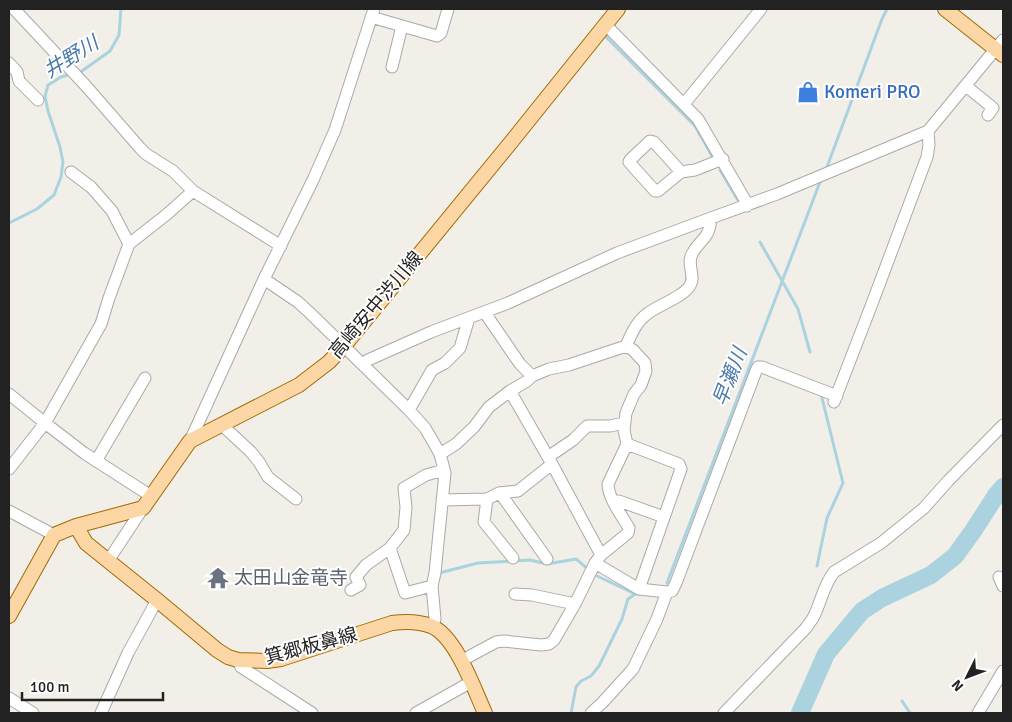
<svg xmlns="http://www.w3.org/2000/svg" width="1012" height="722" viewBox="0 0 1012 722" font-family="Signika,'Noto Sans JP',sans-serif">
	<rect width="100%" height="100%" fill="#f2efe9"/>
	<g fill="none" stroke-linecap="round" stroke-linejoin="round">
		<path stroke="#aad3df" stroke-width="3" d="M605 36 695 126 712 156
			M77 73 82 71 110 51 119 35 121 9
			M827 167 882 19 887 9
			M720 170 739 202
			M9 223 37 209 54 195 61 177 63 162 60 147 48 111 45 96 48 85 61 77 71 74
			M760 242 798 309 810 352
			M817 566 827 518 843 483 821 394
			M439 573 478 563 530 560 547 564 576 559 595 575 635 594H639
			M667 583C719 450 769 316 820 182
			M902 701 910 713
			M571 713 576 687 581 681 591 676 599 666 622 619 628 599 635 594"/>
		<path stroke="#aad3df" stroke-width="18" d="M800 713 826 654 862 611 882 598 931 575 955 556 973 531 997 494 1003 487"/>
		<g stroke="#a9a9a9" stroke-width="13">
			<path id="minor" d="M14 9 86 86 140 148 146 154 173 171 193 191 281 246
				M371 17 437 36 441 33 448 9
				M605 24 698 119 745 200 747 206
				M9 63 17 72 19 81 38 100
				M392 67 402 26
				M966 86 993 108 988 115
				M684 104 761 9
				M681 172 654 142 650 141 630 160 629 162 655 191H658L681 172 695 170 723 159
				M129 244 166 215 193 191
				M264 279 298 302 310 313 409 410 425 428 435 445 440 454 445 473 435 573 432 586 435 619 432 626
				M485 313 520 364 532 376
				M362 364 368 360 431 332 508 303 617 253 711 218 777 194 928 131 1003 40
				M510 391 552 464 601 555
				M9 394 45 423 84 453 151 496
				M834 402 873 301 927 157 929 145 928 131
				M409 410 432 370 445 363 460 348 469 318
				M222 425 251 452 259 462 268 477 296 499
				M190 441 264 279 313 180 335 130 374 9
				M627 444 679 464 681 469 639 589
				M440 454 456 444 474 427 489 407 510 391 527 381 532 376 549 369 569 365 626 346C631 335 636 322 647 314 658 305 681 298 689 287 697 277 686 265 692 254 701 237 709 241 711 218
				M548 457 573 440 587 426H610L624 423
				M96 461 145 378
				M9 469 45 423 101 324 109 298 129 244 112 211 91 187 71 172
				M499 493 518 491 552 464
				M487 499 484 522 513 558
				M442 500 487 499 499 493 505 500 547 559
				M614 502 619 501 664 517
				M9 511 54 535
				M390 548 405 593 432 586
				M108 561 143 508
				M595 563 639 589 667 592 672 591 676 583 756 371 758 367H762L837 396
				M999 577 1003 586
				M351 590 360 585 356 577 366 565 390 548 404 530 406 507 404 488 426 475 444 470
				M515 594 532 595 575 604
				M238 660 241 667 312 713
				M461 661 496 642 504 641 541 645 549 644 554 640 575 604 595 563 601 555 628 533 629 528C622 516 608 498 608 484L627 444 624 430 626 413 634 394 641 385 646 371 645 363 633 350 626 346
				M9 698 33 713
				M101 713 128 653 157 600
				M416 713 471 682
				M591 713 602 703 633 669 657 619 667 592
				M724 713 806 628C808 625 811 621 813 618 821 603 823 586 834 572L881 543 924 508 948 481 1003 425
				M978 713 1003 671"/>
		</g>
		<g stroke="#a06b00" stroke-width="16">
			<path id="major" d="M945 9 1003 55
				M76 526 86 543 157 600 217 650 228 657 238 660 267 661 281 659 392 623C406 621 418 621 431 626 456 636 474 689 485 713
				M9 616 54 535 76 526 143 508 190 441 299 385 329 362 344 346 512 141 618 9"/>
		</g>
		<use href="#minor" stroke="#fff" stroke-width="11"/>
		<use href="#major" stroke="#fcd6a4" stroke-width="14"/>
	</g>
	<defs>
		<g id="shop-bare" transform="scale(1.725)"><path d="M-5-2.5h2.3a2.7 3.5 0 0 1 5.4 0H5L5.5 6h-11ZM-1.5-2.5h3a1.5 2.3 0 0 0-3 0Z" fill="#3f7fe0" stroke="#fff" stroke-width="2.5" paint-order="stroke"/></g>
		<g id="temple-bare" transform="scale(1.725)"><path d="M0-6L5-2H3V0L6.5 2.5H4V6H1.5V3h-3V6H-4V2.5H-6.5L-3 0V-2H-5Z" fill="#6b7280" stroke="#fff" stroke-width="2.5" paint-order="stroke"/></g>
	</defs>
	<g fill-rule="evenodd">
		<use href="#shop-bare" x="808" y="92"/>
		<use href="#temple-bare" x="218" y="578"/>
	</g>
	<g text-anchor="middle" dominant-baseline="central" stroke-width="4" stroke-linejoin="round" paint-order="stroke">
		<g font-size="19" fill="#366cbe" stroke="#fff" text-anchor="start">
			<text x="824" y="92">Komeri PRO</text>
		</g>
		<g font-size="19" fill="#222" stroke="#fff">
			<text transform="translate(376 305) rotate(-50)">高崎安中渋川線</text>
			<text transform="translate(311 646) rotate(-15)">箕郷板鼻線</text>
		</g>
		<g font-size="19" fill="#5b616d" stroke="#fff" text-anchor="start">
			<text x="234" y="578">太田山金竜寺</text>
		</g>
		<g font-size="20" font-style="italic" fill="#4a7aab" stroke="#fff">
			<text transform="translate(71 57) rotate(-32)">井野川</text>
			<text transform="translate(730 377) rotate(-69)">早瀬川</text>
		</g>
	</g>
	<rect width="1012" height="722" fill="none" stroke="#222222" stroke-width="20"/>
	<g transform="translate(967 677) rotate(228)" stroke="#ffffff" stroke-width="4" paint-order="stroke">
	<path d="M0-4L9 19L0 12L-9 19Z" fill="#222222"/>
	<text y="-8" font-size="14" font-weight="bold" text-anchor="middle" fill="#222222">N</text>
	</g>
	<path d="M22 692v8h141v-8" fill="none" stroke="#222222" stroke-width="2.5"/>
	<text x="30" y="692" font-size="15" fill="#222222" stroke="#ffffff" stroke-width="4" paint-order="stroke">100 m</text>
</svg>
